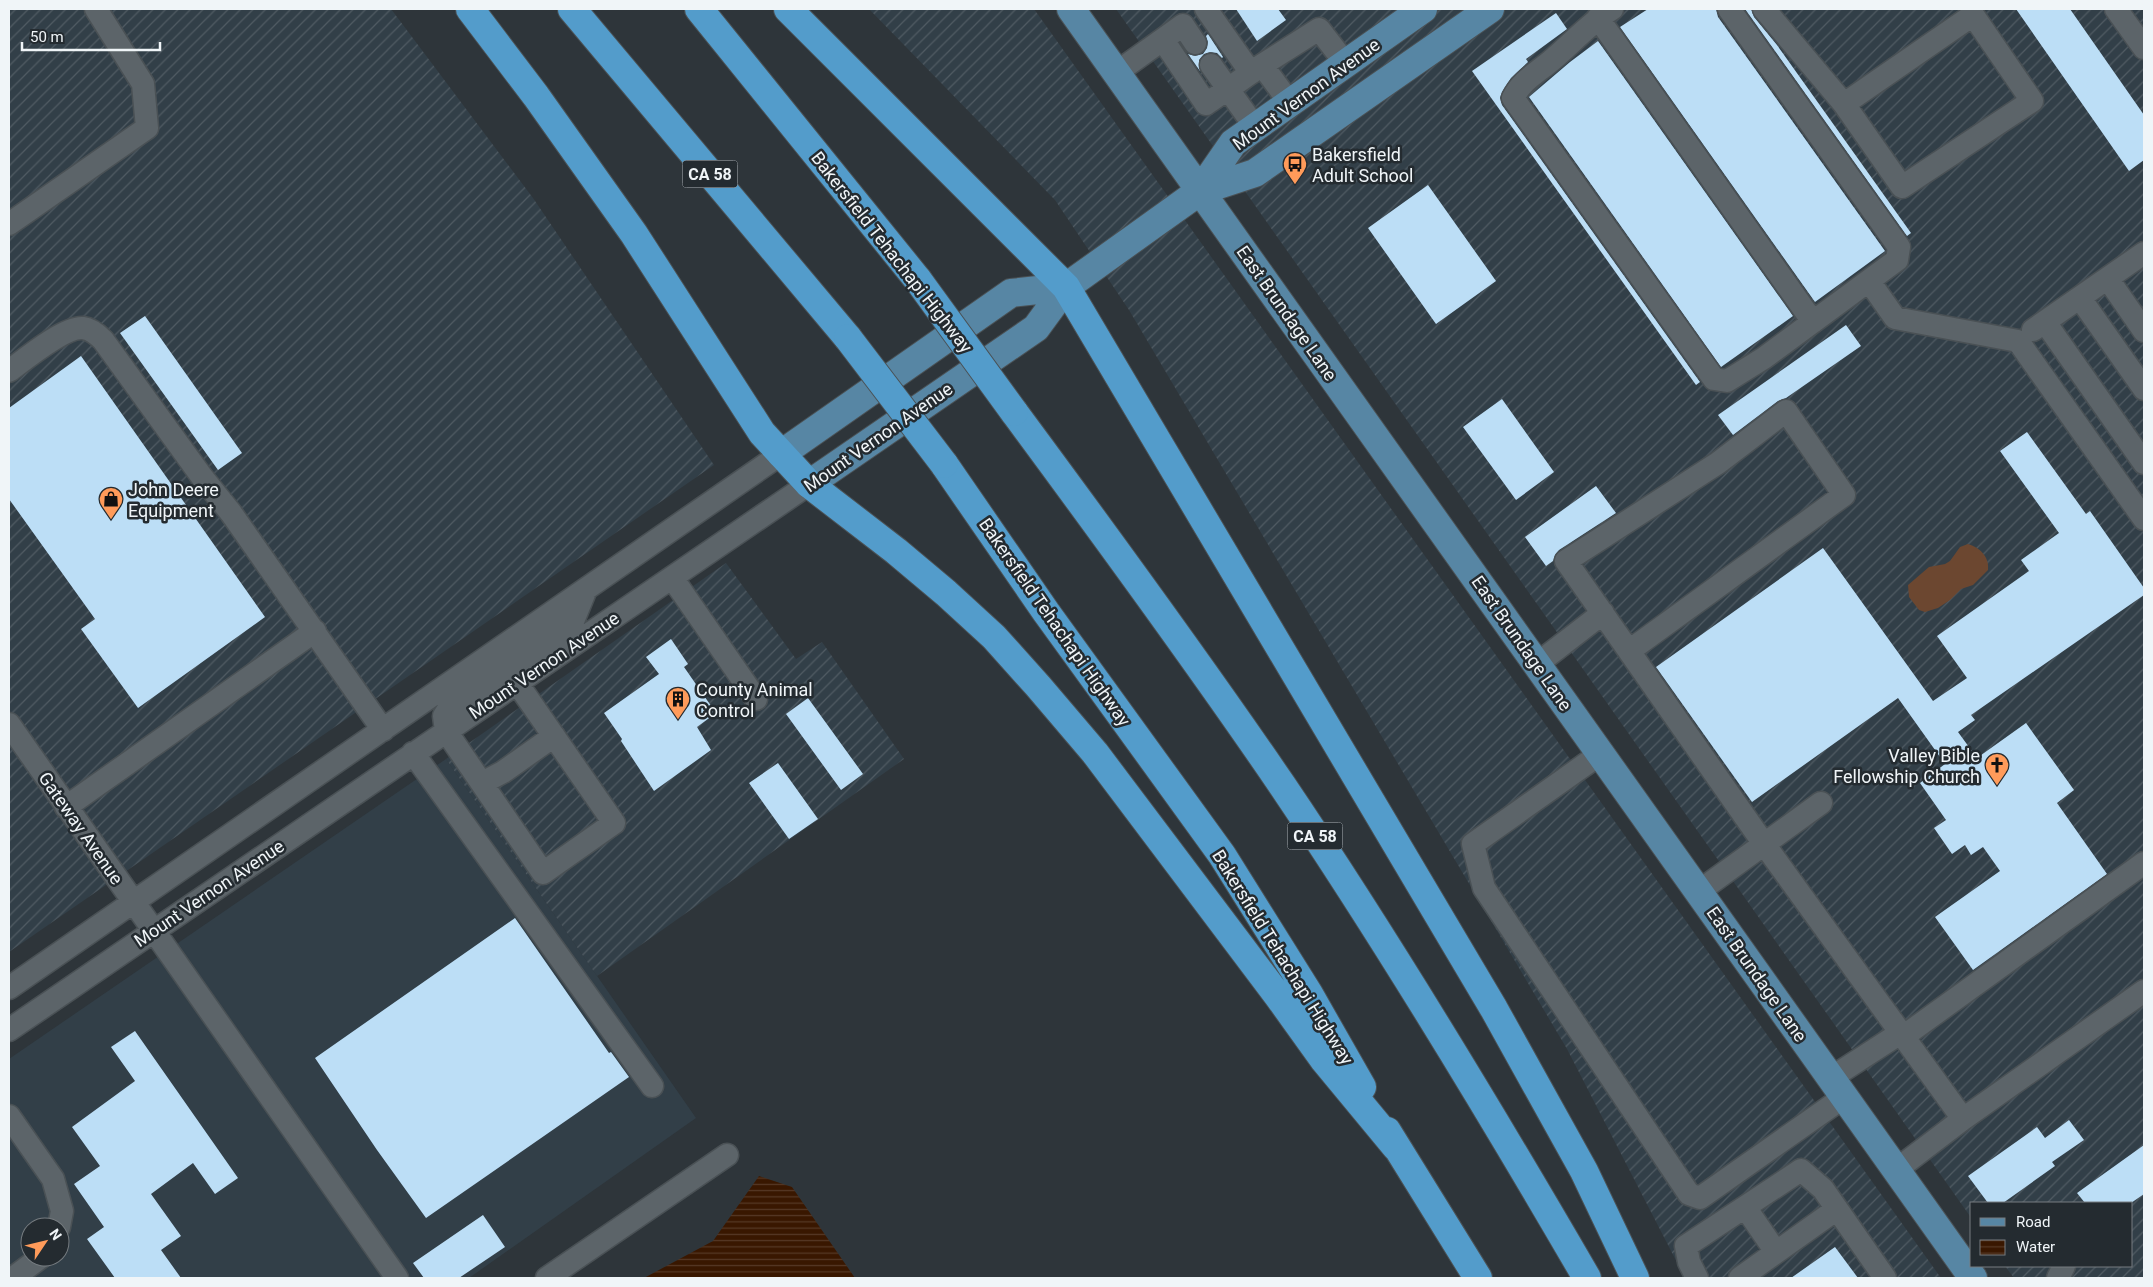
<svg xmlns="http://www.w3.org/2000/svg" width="2153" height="1287" viewBox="0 0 2153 1287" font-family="Roboto,sans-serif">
	<defs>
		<pattern id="industrial-furrows" width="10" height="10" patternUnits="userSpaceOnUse" patternTransform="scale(1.25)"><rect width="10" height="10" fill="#323f48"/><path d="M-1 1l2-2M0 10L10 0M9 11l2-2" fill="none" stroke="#505b63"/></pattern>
		<pattern id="water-rules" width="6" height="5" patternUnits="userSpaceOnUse" patternTransform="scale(1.25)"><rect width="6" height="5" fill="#391700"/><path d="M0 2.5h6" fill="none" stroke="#563926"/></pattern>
	</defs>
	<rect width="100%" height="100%" fill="#2e353a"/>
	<path fill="#323f48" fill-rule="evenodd" d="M446 759 696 1118 469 1278H9V1059ZM30 1227H60V1257H30Z"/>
	<path fill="url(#industrial-furrows)" d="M9 9H391L533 198 714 465 9 952Z
		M869 9H1034L1941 1278H1685L1567 1049 1129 310 1055 200Z
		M1116 9H2144V1278H2014L2005 1266H2132V1203H1972V1219Z
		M726 563 796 659 822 642 904 759 597 976 446 759Z"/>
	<path fill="#6c4730" d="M1968 544C1979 547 1990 557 1988 570L1973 585 1961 589 1950 600 1938 608 1925 612 1919 610 1909 597 1908 585 1929 567 1945 564 1950 561 1960 547Z"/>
	<path fill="url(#water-rules)" d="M759 1176 792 1187 855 1278H644L713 1241Z"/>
	<path fill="#bcdef6" d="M1236 9H1278L1286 20 1257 41Z
		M1648 9H1716L1718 17 1885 251 1815 302 1620 27Z
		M1745 9H1751L1754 17 1777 45 1911 233 1907 236Z
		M2016 9H2070L2144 115V160L2129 171Z
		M1556 13 1567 29 1526 59 1528 62 1511 78 1502 92 1500 98 1502 105 1700 382 1696 385 1472 71Z
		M1208 34 1223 57 1222 58 1217 53 1210 52 1204 54 1199 60 1200 71 1188 54 1195 56 1203 54 1207 48 1208 42 1206 36Z
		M1598 41 1793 316 1721 367 1529 97 1570 62Z
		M1428 185 1496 281 1436 324 1368 228Z
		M145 316 242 453 218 470 120 333Z
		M1846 325 1861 346 1786 398 1778 401 1733 435 1718 415Z
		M81 356 265 617 138 708 81 629 95 619 9 499V408Z
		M1502 399 1554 472 1516 500 1463 427Z
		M2027 432 2086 514 2090 511 2144 588V595L1971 715 1975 720 1958 732 1977 758 2026 723 2074 790 2057 803 2107 874 1973 970 1935 917 2000 871 1983 847 1971 855 1965 845 1952 854 1934 828 1946 820 1920 783 1945 764 1898 698 1752 802 1656 667 1823 548 1933 701 1967 678 1937 636 2029 571 2021 560 2059 533 2000 451Z
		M1596 486 1616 513 1559 550 1555 555 1553 561 1546 566 1525 537Z
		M671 639 688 664 684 667 716 713 697 727 711 750 654 791 621 741 622 739 604 713 659 674 646 657Z
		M808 698 863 774 841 790 786 714Z
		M778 763 818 819 789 839 749 783Z
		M515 918 609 1053 611 1052 629 1077 426 1218 377 1150 315 1058Z
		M135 1031 238 1178 215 1194 193 1163 151 1194 181 1236 161 1250 181 1278H115L87 1239 104 1227 74 1184 100 1166 72 1127 135 1081 111 1047Z
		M2069 1120 2084 1140 2052 1162 2055 1166 2003 1203H1988L1968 1176 2037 1127 2045 1138Z
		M2144 1145V1194L2131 1203H2085L2077 1193Z
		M483 1215 505 1247 459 1278H424L413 1263Z
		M1835 1247 1858 1278H1791Z"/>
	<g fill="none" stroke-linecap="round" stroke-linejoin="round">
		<g stroke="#4a5155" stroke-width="25">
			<path id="minor" d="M1206 9 1251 73
				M1612 9C1590 23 1572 43 1552 60 1538 72 1521 81 1513 98L1714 379 1727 381 1764 358 1897 260 1899 247 1729 9
				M1764 9 1844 104 1973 15 2032 101 1902 187 1844 104
				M2116 9 2144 48
				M1598 18 1813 322
				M1163 40 1206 104 1228 89 1255 127
				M1211 65 1228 89 1262 65 1290 103
				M1262 65 1319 29 1346 64
				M1116 73 1183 25 1195 43
				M9 224 147 128 143 84 96 9
				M2108 279 2144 331
				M1869 281 1895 318 2018 341 2144 519
				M2080 298 2144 389
				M2045 322 2144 463
				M2033 330 2144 253
				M9 371C24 360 65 326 83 328 91 329 98 335 103 340L202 477 231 513 383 730
				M673 579 756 699
				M1629 651 1844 495 1786 411 1718 463 1566 561 1764 844 1963 1119
				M1537 664 1603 613
				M517 683 614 823 543 873 446 731 444 716 451 705 573 621 586 589
				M9 724 397 1278
				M413 753 652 1086
				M1600 754 1473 844 1484 888 1689 1194 1700 1198 1844 1097
				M482 783 503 772 554 736
				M66 807 315 631
				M1698 892 1821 803
				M9 988 781 454
				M9 1030 809 484
				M1904 1036 2144 863
				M1831 1078 1902 1032
				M9 1116 53 1179 62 1211 59 1227
				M1896 1170 1963 1119 2144 991
				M1745 1207 1776 1252
				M13 1278 41 1257
				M547 1278 727 1155
				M1697 1278 1689 1262 1686 1246 1801 1170 1823 1189 1885 1278
				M1740 1278 1837 1209
				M2058 1278 2064 1266"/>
		</g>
		<g stroke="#4a5155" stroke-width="30">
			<path id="major" d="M1071 9 1973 1278
				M1200 191 1233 143 1423 9
				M781 454 1011 293 1066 287
				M809 484 1036 328 1066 287 1200 191 1255 173 1490 9"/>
		</g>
		<g stroke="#4a5155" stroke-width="30">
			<path id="highway" d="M470 9 536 96 634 234 762 433 809 484 896 551 946 593 994 637 1038 686 1095 753 1278 996 1324 1060 1396 1147
				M572 9 848 338
				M699 9 918 280
				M788 9 1066 287 1494 1009 1584 1171 1635 1278
				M1014 412C1105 535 1196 659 1282 785 1390 945 1490 1111 1587 1278
				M944 464 1046 612 1222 855 1309 994 1362 1087
				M1387 1131 1478 1278"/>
		</g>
		<use href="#minor" stroke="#5c6469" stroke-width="22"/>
		<use href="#major" stroke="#5786a4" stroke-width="28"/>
		<use href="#highway" stroke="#539ccb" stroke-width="28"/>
		<g stroke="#4a5155" stroke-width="30" stroke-linecap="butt">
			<path id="highway-bridge" d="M918 280 1014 412
				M848 338 944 464"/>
		</g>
		<use href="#highway-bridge" stroke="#539ccb" stroke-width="28"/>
	</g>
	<defs>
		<g id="bus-pin" transform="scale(1.25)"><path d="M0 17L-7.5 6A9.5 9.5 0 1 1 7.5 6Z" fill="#ff9b5a" stroke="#242b30"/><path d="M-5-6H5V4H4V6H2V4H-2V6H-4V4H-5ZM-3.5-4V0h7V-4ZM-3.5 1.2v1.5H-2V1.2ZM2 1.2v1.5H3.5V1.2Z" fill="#111"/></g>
		<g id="shop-pin" transform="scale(1.25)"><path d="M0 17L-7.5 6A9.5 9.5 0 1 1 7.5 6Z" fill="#ff9b5a" stroke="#242b30"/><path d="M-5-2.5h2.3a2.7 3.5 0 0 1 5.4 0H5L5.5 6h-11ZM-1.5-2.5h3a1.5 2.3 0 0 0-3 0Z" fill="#111"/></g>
		<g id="building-pin" transform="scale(1.25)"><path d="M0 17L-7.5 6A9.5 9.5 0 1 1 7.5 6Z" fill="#ff9b5a" stroke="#242b30"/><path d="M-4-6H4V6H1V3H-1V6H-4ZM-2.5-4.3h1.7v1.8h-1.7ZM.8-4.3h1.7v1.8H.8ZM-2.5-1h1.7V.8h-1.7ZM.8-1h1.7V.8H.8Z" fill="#111"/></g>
		<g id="church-pin" transform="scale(1.25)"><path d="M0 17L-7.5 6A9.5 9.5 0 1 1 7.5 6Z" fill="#ff9b5a" stroke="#242b30"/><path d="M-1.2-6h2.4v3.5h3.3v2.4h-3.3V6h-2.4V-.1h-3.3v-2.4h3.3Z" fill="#111"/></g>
	</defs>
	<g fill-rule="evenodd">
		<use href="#bus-pin" x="1295" y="164"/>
		<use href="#shop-pin" x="111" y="499"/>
		<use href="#building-pin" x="678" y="699"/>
		<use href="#church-pin" x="1997" y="765"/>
	</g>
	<g text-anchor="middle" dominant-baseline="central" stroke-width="5" stroke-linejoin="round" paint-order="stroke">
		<g fill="#242b30" stroke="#b3b8bc" stroke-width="1">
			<rect x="682.5" y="160.5" width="55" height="27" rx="4"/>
			<rect x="1287.5" y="822.5" width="55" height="27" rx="4"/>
		</g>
		<g font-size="16" font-weight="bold" fill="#f0f5f8">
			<text x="710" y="174">CA 58</text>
			<text x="1315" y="836">CA 58</text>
		</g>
		<g font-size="18" fill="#f0f5f8" stroke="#242b30">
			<text transform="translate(1306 94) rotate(-36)">Mount Vernon Avenue</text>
			<text transform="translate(892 252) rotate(52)">Bakersfield Tehachapi Highway</text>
			<text transform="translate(1287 313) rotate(55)">East Brundage Lane</text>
			<text transform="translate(878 437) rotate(-35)">Mount Vernon Avenue</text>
			<text transform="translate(1055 622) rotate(55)">Bakersfield Tehachapi Highway</text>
			<text transform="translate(1522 643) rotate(55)">East Brundage Lane</text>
			<text transform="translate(544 665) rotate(-34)">Mount Vernon Avenue</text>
			<text transform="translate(81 828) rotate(55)">Gateway Avenue</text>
			<text transform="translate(209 893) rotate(-34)">Mount Vernon Avenue</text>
			<text transform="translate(1283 957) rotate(58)">Bakersfield Tehachapi Highway</text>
			<text transform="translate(1757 974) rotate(55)">East Brundage Lane</text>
		</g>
		<g font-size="18" fill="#f0f5f8" stroke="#242b30" text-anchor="start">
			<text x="1312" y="154">Bakersfield<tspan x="1312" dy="21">Adult School</tspan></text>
			<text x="128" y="489">John Deere<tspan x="128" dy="21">Equipment</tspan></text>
			<text x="696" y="689">County Animal<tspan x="696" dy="21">Control</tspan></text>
			<text x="1980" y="755" text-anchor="end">Valley Bible<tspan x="1980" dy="21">Fellowship Church</tspan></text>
		</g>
	</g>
	<rect width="2153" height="1287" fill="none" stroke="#f0f5f8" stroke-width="20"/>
	<rect x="1970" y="1202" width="162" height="65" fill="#242b30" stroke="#767c80"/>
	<rect x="1980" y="1218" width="25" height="8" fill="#5786a4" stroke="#767c80"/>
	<text x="2016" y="1227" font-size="15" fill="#f0f5f8">Road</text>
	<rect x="1980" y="1240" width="25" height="15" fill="url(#water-rules)" stroke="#767c80"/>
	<text x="2016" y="1252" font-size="15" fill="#f0f5f8">Water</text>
	<g transform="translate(45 1242) rotate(55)"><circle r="24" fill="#242b30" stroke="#767c80"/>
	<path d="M0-4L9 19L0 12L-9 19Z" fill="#ff9b5a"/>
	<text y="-8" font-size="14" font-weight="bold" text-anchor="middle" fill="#f0f5f8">N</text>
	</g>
	<path d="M22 42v8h138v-8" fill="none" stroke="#f0f5f8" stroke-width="2.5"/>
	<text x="30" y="42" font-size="15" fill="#f0f5f8" stroke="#242b30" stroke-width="4" paint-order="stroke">50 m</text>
</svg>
